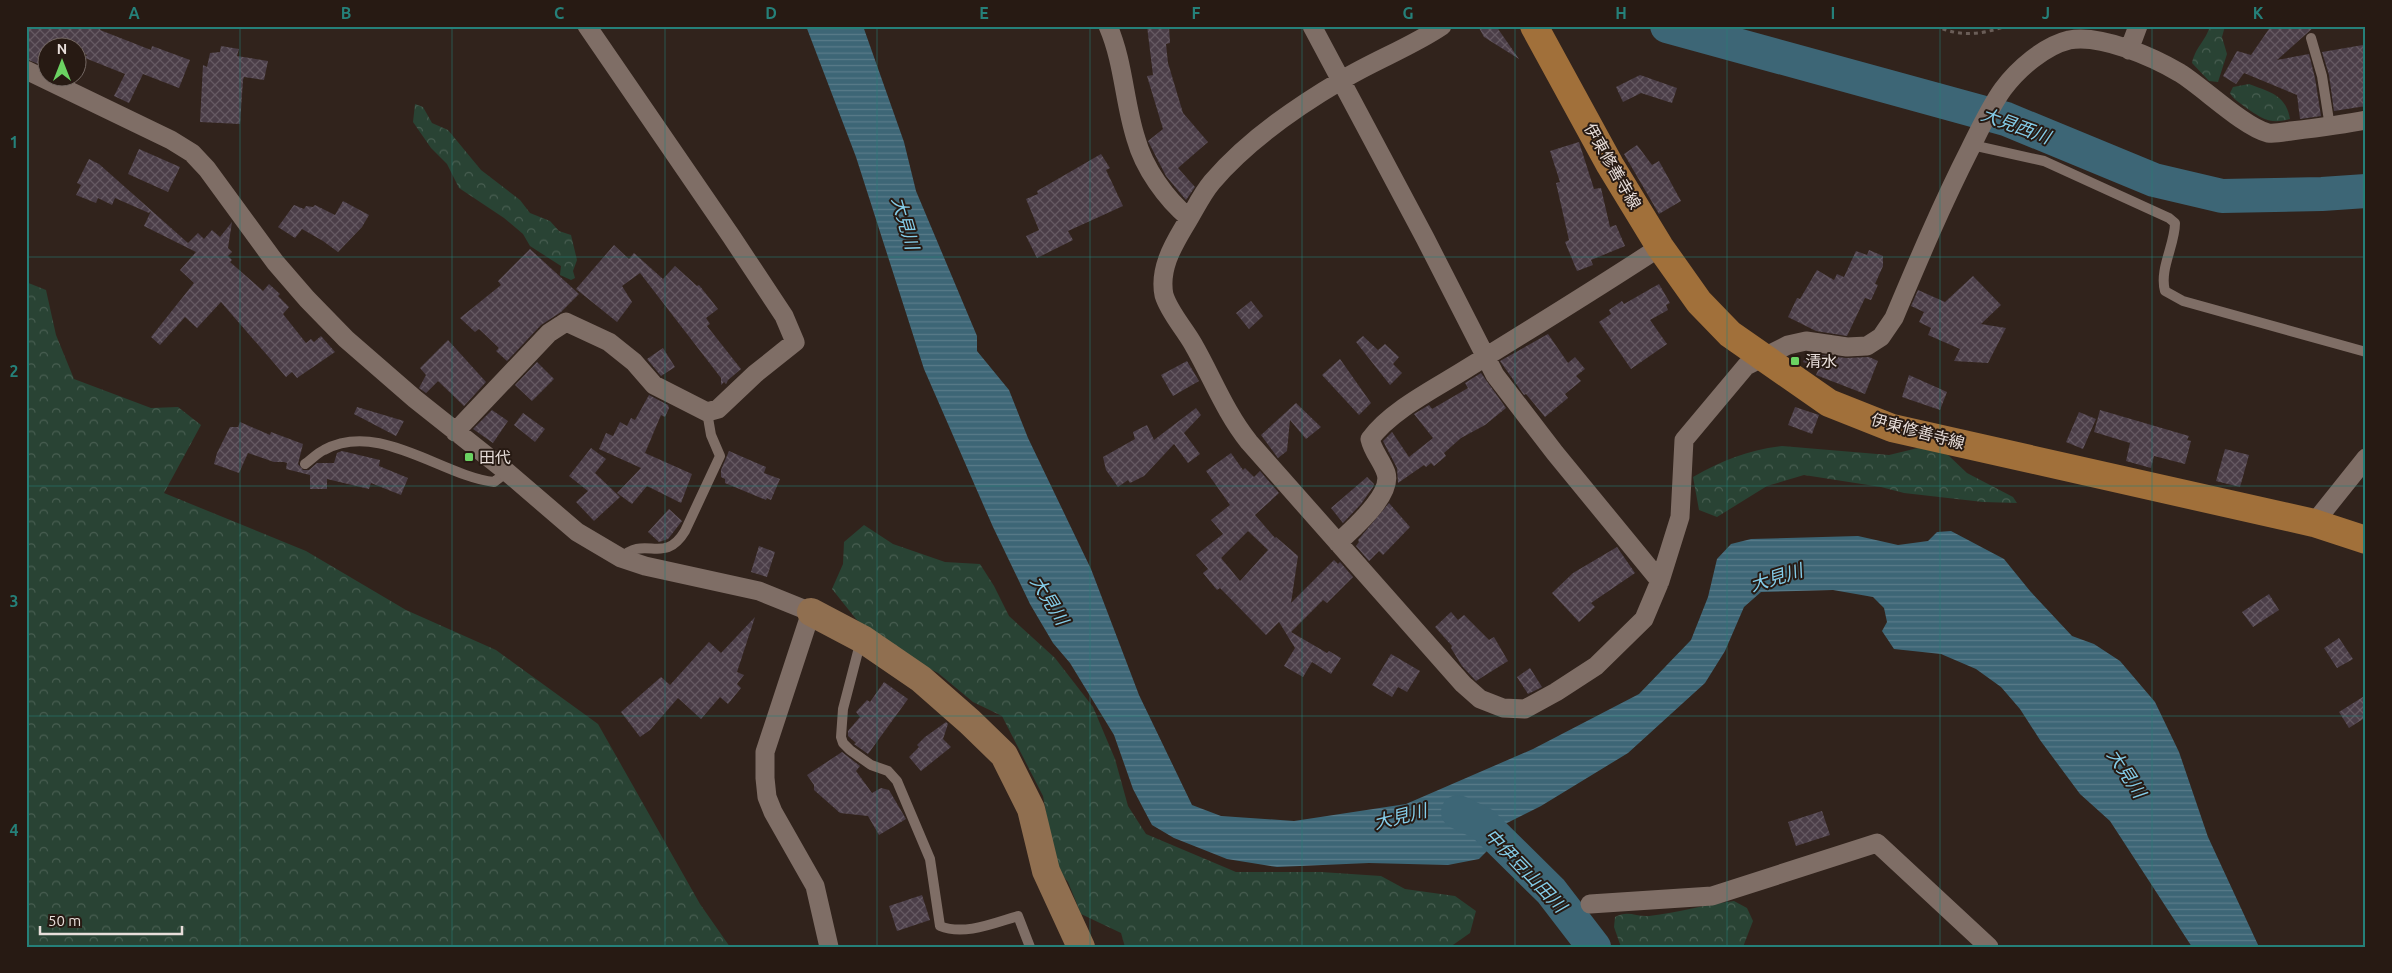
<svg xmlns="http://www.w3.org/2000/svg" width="2392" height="973" viewBox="0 0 2392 973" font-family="Ubuntu,'Noto Sans JP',sans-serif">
	<defs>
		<pattern id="forest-crowns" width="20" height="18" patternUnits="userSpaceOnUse" patternTransform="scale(1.25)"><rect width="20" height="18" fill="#294334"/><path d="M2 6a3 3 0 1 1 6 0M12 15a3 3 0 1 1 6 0" fill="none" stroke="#485e51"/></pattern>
		<pattern id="water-rules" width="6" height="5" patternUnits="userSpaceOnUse" patternTransform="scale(1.25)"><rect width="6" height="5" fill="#3d6676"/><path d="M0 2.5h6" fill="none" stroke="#597b89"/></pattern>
		<pattern id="building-cross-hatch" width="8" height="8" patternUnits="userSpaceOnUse" patternTransform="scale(1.25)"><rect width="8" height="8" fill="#4b3e48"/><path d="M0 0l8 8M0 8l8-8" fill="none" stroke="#655962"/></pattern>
	</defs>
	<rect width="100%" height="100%" fill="#31231c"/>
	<path fill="url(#forest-crowns)" d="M2210 26H2225L2222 37 2227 54 2218 82 2209 81 2192 63C2196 46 2205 42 2210 26Z
		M2249 84C2270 92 2286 95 2290 119 2270 125 2261 118 2245 107 2239 102 2234 100 2230 93L2233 87Z
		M415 104 423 107 432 123 448 130 481 170 520 200 530 213 550 221 559 231 571 235 577 260 573 271 575 278 571 280 560 275 561 266 530 246 523 234 504 218 459 188 447 164 431 148 413 122Z
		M26 282 46 290 56 335 74 379 151 408 178 407 201 425 164 493 306 551 406 610 496 650 598 724 700 904 730 947H26Z
		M1782 446 1889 455 1922 447 1948 455 1967 473 2013 497 2017 503 1983 502 1904 493 1881 487 1804 475 1767 486 1717 517 1699 510 1693 477C1723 460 1748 450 1782 446Z
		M864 525 893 544 945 562 980 564 994 586 1009 616 1055 658 1093 707 1115 759 1128 806 1146 834 1236 872H1321L1381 876 1405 889 1455 896 1476 911 1470 933 1450 947H1125L1121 933 1081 914 1068 882 1056 868 1043 796 1002 716 973 702 938 673 889 648 856 619 832 589 843 564 844 542Z
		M1734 901 1747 908 1753 921 1743 947H1621L1614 927 1615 917C1628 910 1636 917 1649 916 1678 913 1706 904 1734 901Z"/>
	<path fill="url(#water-rules)" d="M806 26H863L904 142 916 191 977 336V351L1009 390 1028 438 1091 569 1139 695 1192 805 1221 816 1294 821 1406 804 1533 749 1639 694 1691 640 1708 597 1717 559 1731 544 1751 539 1858 536 1898 545 1928 541 1937 532 1951 531 2004 559 2030 591 2072 636 2094 644 2120 661 2155 702 2179 752 2208 837 2259 947H2192L2110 821 2080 794 2040 740 2020 709 2001 687 1976 669 1941 654 1894 649 1882 631 1887 622 1884 608 1873 597 1833 590 1761 592 1744 607 1725 651 1705 683 1628 753 1541 806 1503 825 1487 851 1479 859 1448 865 1369 863 1277 867 1227 859 1174 838 1152 825 1133 789 1114 735 1070 663 1053 643 1030 604 993 527 924 369 856 157Z"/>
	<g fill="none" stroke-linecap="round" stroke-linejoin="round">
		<path stroke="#3d6676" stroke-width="34" d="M1667 26 2006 119 2154 180 2222 196 2322 194 2366 191
			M1458 812 1483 824 1551 891 1594 947"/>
	</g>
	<path fill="url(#building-cross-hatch)" fill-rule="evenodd" d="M26 26H102L100 30 151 50 152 46 190 60 179 88 143 74 129 103 114 96 125 74 85 58 87 55 78 51V48H48L41 65 26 59Z
		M1147 26H1169L1170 43 1166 44 1168 63 1183 113 1208 142 1178 168 1195 187 1186 200 1166 176 1148 141 1163 129 1147 76 1153 75Z
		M1478 26H1496L1519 59 1484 37Z
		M2271 26H2315L2277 60 2309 54 2315 78 2321 116 2300 119 2297 95 2244 73 2236 84 2223 76 2237 51 2251 55Z
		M2363 45 2366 60V106L2334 111 2329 75 2322 52Z
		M221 46 239 49 237 56 268 61 264 80 244 77 243 80 240 124 200 122 203 65 207 67 210 53 220 52Z
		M1640 75 1677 88 1672 103 1641 93 1623 102 1616 87Z
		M1579 142 1594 189 1601 188 1610 227 1616 225 1625 246 1591 260 1593 265 1577 271 1565 242 1569 240 1556 183 1560 182 1550 151Z
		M1637 145 1652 165 1659 161 1681 201 1659 214 1624 154Z
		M139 149 180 167 168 192 128 174Z
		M1101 154 1110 168 1106 170 1123 206 1068 231 1073 240 1037 258 1026 236 1039 230 1026 199 1038 194 1037 191Z
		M89 159 99 164 188 243 198 233 204 239 212 230 220 237 232 222 228 248 232 252 228 256 232 260 230 262 263 291 269 284 280 294 278 296 289 307 283 314 306 343 311 339 314 342 321 336 335 352 297 378 292 372 286 377 221 302 197 328 185 317 160 345 151 337 194 283 180 270 196 252 144 226 151 211 149 213 115 198 112 205 98 198 96 203 76 195 81 185 77 183Z
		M343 201 369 215 362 227 338 252 323 241 302 229 295 238 278 227 294 205 304 209 306 206 313 207 315 205 335 215Z
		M614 245 629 259 634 253 663 279 675 266 697 286 699 285 718 309 706 318 710 324 707 326 741 369 728 380 726 384 724 382 721 385V378L640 273 622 286 632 302 617 322 576 289Z
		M530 249 579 294 561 312 541 325 507 361 496 351 499 348 479 329 475 332 460 318 501 285 498 281Z
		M1869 250 1883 256V266L1875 284 1878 285 1871 300 1865 298 1847 336 1816 331 1788 317 1797 298 1800 299 1817 270 1834 280 1837 274 1844 277 1856 251 1867 255Z
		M1973 276 2001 305 1981 324 2006 328 1988 363 1954 361 1960 349 1928 335 1931 328 1919 322 1924 312 1911 306 1918 290 1945 302Z
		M1659 284 1670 303 1666 305 1668 310 1650 320 1667 344 1631 369 1599 322 1611 314 1609 310 1622 301 1624 304Z
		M1251 301 1263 316 1249 329 1236 313Z
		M1548 334 1568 363 1575 357 1585 369 1576 376 1581 381 1565 394 1568 398 1545 417 1526 394 1524 395 1500 361Z
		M1363 336 1378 350 1385 344 1399 357 1393 364 1402 373 1390 385 1356 342Z
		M448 340 486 382 464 406 438 381 426 393 419 388 426 375 420 368Z
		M663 348 675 367 661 376 647 359Z
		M1807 353 1846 358 1869 357 1878 361 1865 394 1816 375 1819 368 1803 362Z
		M1340 359 1371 403 1359 415 1322 375Z
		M1187 361 1199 381 1173 396 1161 375Z
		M537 362 554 379 532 401 515 385Z
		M1481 373 1506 408 1485 425 1461 438 1444 453 1446 456 1434 466 1431 463 1426 467 1424 465 1398 483 1397 468 1383 441 1392 432 1409 457 1433 438 1414 414 1429 405 1432 409 1468 388 1465 383Z
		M1909 375 1947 392 1940 410 1902 397Z
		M649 395 668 405 669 408 665 417 661 415 645 453 692 474 681 503 647 486 632 504 617 493 641 468 599 449 606 433 613 436 620 422 627 426 631 418 635 420Z
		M1296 403 1321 427 1306 439 1290 420 1287 451 1278 458 1261 435Z
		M357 407 404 421 396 436 354 414Z
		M1795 407 1819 415 1812 434 1788 425Z
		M1196 408 1201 415 1184 433 1200 454 1188 463 1174 444 1144 476 1130 483 1128 480 1118 487 1106 470 1103 457 1135 439 1133 432 1147 425 1154 440Z
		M492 410 508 421 493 443 473 429Z
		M2100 410 2189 436 2187 440 2191 441 2185 464 2154 456 2151 468 2126 461 2130 443 2094 432Z
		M2079 412 2096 419 2083 449 2066 442Z
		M523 413 545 429 535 442 514 425Z
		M240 422 270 435 271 432 303 444 298 464 303 470H309L317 463H334L337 453 342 451 380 460 379 466 408 478 401 495 371 483 369 489 327 479V489H310V475L286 469 287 463 284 462H274L248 453 239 473 214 464 217 453 230 427H238Z
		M591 448 606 459 595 473 620 497 594 521 576 502 588 491 569 476Z
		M2225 449 2249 455 2240 487 2216 481Z
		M729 451 766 467 764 473 780 479 771 500 767 498 766 500 725 483V479L721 477V470Z
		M1231 453 1243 470 1245 468 1254 477 1260 471 1279 493 1255 515 1275 538 1276 537 1298 556 1291 603 1334 560 1338 564 1340 562 1353 577 1327 603 1323 600 1291 632 1327 653 1329 651 1341 658 1331 674 1312 662 1303 677 1284 666 1295 648 1279 622 1266 635 1220 588 1217 590 1203 573 1208 569 1196 555 1223 534 1211 520 1230 505 1206 471ZM1248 531 1268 550 1240 581 1221 558Z
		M1367 477 1374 484 1373 487 1361 504 1343 523 1331 508Z
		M1389 503 1410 527 1383 555 1379 551 1369 561 1356 546 1359 542 1358 540Z
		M669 509 682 521 668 539 659 542 648 532Z
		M759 546 775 552 767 577 751 572Z
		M1617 547 1635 573 1591 603 1595 607 1579 622 1552 593 1573 573Z
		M2269 594 2279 610 2253 627 2242 612Z
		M1451 612 1458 620 1464 615 1489 640 1494 637 1508 661 1476 681 1462 666 1451 648 1452 646 1435 627Z
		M755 617 737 672 744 675 737 684 741 688 728 704 720 697 701 719 678 698 650 730 640 737 621 712 661 677 670 685 709 642 721 653Z
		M2339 638 2353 659 2337 668 2324 648Z
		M1391 654 1420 671 1407 692 1398 687 1392 697 1372 685Z
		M1530 668 1542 687 1528 694 1517 677Z
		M884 682 908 699 868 754 854 744 856 743 848 736V731L860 717 856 712 867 700 870 702Z
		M2366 695V717L2349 728 2339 712Z
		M946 722 948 724 943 739 951 747 921 771 909 757 919 747 917 745 925 737Z
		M842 752 860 766 856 771 872 793 881 788 889 790 906 819 879 835 868 816 840 813 814 790V785L807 775Z
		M1822 811 1830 835 1796 846 1788 822Z
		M922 895 930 920 897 931 889 906Z"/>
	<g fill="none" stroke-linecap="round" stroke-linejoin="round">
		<path stroke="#6a5d57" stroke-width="3" stroke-dasharray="4 4" stroke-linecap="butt" d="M1935 26C1963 38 1980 34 2008 26"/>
		<path stroke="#7f6e66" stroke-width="10" d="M2311 38 2322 76 2330 127
			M1972 145 2044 161 2169 218 2175 223C2175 245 2159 269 2165 291L2183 301 2366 352
			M305 464C311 460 317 453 324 450 379 420 442 476 494 482L507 472
			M621 558C645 534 664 566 685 531L720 456 711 435 707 412
			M861 640 843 709 841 737 843 743 850 750 871 765 888 771 897 781 930 859 940 926C964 936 994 923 1018 916L1030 947"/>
		<path stroke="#7f6e66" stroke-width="19" d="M1108 26C1124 63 1124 102 1136 139 1144 168 1166 199 1189 218
			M1312 26 1425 238 1495 375 1555 453 1660 581
			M1442 26C1411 47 1375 60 1342 80 1296 107 1247 141 1212 182 1201 195 1193 213 1184 227 1172 247 1159 270 1164 295 1169 312 1184 328 1193 344 1212 377 1225 412 1249 442L1463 684 1480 699 1503 708 1525 709 1556 692 1596 666 1644 619 1660 581 1680 517 1684 440 1746 366 1788 345 1806 341 1847 347 1867 346 1881 337 1894 318C1918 261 1942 204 1970 149 1980 129 1990 107 2003 89 2018 69 2044 46 2069 40 2101 34 2153 57 2180 73 2204 88 2244 127 2268 133 2275 134 2284 132 2291 131 2316 128 2341 125 2366 120
			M2129 50 2138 26
			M26 70 171 140 192 153 207 169 275 262 307 299 346 339 415 399 507 472 577 532 621 558 645 566 759 591 811 612 765 752V778L767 797 773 812 815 886 829 947
			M455 432 549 333 566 322 609 342 634 362 654 385 707 412 718 409 755 374 795 342 784 316 731 236 587 26
			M2314 523 2366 458
			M1338 543C1352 529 1393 495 1386 473 1382 461 1373 452 1370 439 1391 410 1436 388 1466 369 1531 329 1596 289 1660 247
			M1590 904 1712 896 1877 843 1989 947"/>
		<path stroke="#906f50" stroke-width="28" d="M811 612 864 640 921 679 970 722 1004 755 1031 809 1046 871 1081 947"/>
		<path stroke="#a1703a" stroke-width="28" d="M1534 26 1610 165 1660 247 1699 302 1730 334 1829 403 1892 428 2314 523 2366 540"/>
	</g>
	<path fill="none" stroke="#258079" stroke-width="1" stroke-opacity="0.55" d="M240 26V947M452 26V947M665 26V947M877 26V947M1090 26V947M1302 26V947M1515 26V947M1727 26V947M1940 26V947M2152 26V947M26 257H2366M26 486H2366M26 716H2366"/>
	<g fill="#6bd362" stroke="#271a13" stroke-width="2">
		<rect x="1790" y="356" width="10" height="10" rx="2.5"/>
		<rect x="464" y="452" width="10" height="10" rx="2.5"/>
	</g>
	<g text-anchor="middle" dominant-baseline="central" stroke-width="4" stroke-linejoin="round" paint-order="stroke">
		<g font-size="16" fill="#e8deda" stroke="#271a13">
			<text transform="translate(1613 166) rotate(60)">伊東修善寺線</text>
			<text transform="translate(1918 431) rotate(15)">伊東修善寺線</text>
		</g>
		<g font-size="16" fill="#e8deda" stroke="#271a13" text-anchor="start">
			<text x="1805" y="361">清水</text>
			<text x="479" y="457">田代</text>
		</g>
		<g font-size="18" font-style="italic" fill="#84cde9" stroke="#271a13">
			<text transform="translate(2016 125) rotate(20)">大見西川</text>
			<text transform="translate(906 223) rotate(74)">大見川</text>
			<text transform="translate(1776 577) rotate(-17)">大見川</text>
			<text transform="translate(1050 600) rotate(58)">大見川</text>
			<text transform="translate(2127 773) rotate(57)">大見川</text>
			<text transform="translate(1400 816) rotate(-14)">大見川</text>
			<text transform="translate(1526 870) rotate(46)">中伊豆山田川</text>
		</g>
	</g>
	<rect width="2392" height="973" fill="none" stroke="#271a13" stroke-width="55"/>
	<g transform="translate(62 62)"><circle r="24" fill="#271a13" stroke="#746863"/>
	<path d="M0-4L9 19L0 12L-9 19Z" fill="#6bd362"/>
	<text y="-8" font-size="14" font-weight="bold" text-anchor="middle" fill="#e8deda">N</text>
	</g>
	<path d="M40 926v8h142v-8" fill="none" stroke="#e8deda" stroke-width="2.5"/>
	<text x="48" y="926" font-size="15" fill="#e8deda" stroke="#271a13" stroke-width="4" paint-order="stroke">50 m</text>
	<rect x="28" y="28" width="2336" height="918" fill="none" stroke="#258079" stroke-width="2"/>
	<g font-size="16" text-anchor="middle" font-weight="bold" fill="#258079">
		<text x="134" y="19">A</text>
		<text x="346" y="19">B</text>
		<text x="559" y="19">C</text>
		<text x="771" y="19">D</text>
		<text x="984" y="19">E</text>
		<text x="1196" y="19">F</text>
		<text x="1408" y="19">G</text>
		<text x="1621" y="19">H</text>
		<text x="1833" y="19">I</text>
		<text x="2046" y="19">J</text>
		<text x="2258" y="19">K</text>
		<text x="14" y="148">1</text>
		<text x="14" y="377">2</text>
		<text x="14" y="607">3</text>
		<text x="14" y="836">4</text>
	</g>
</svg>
